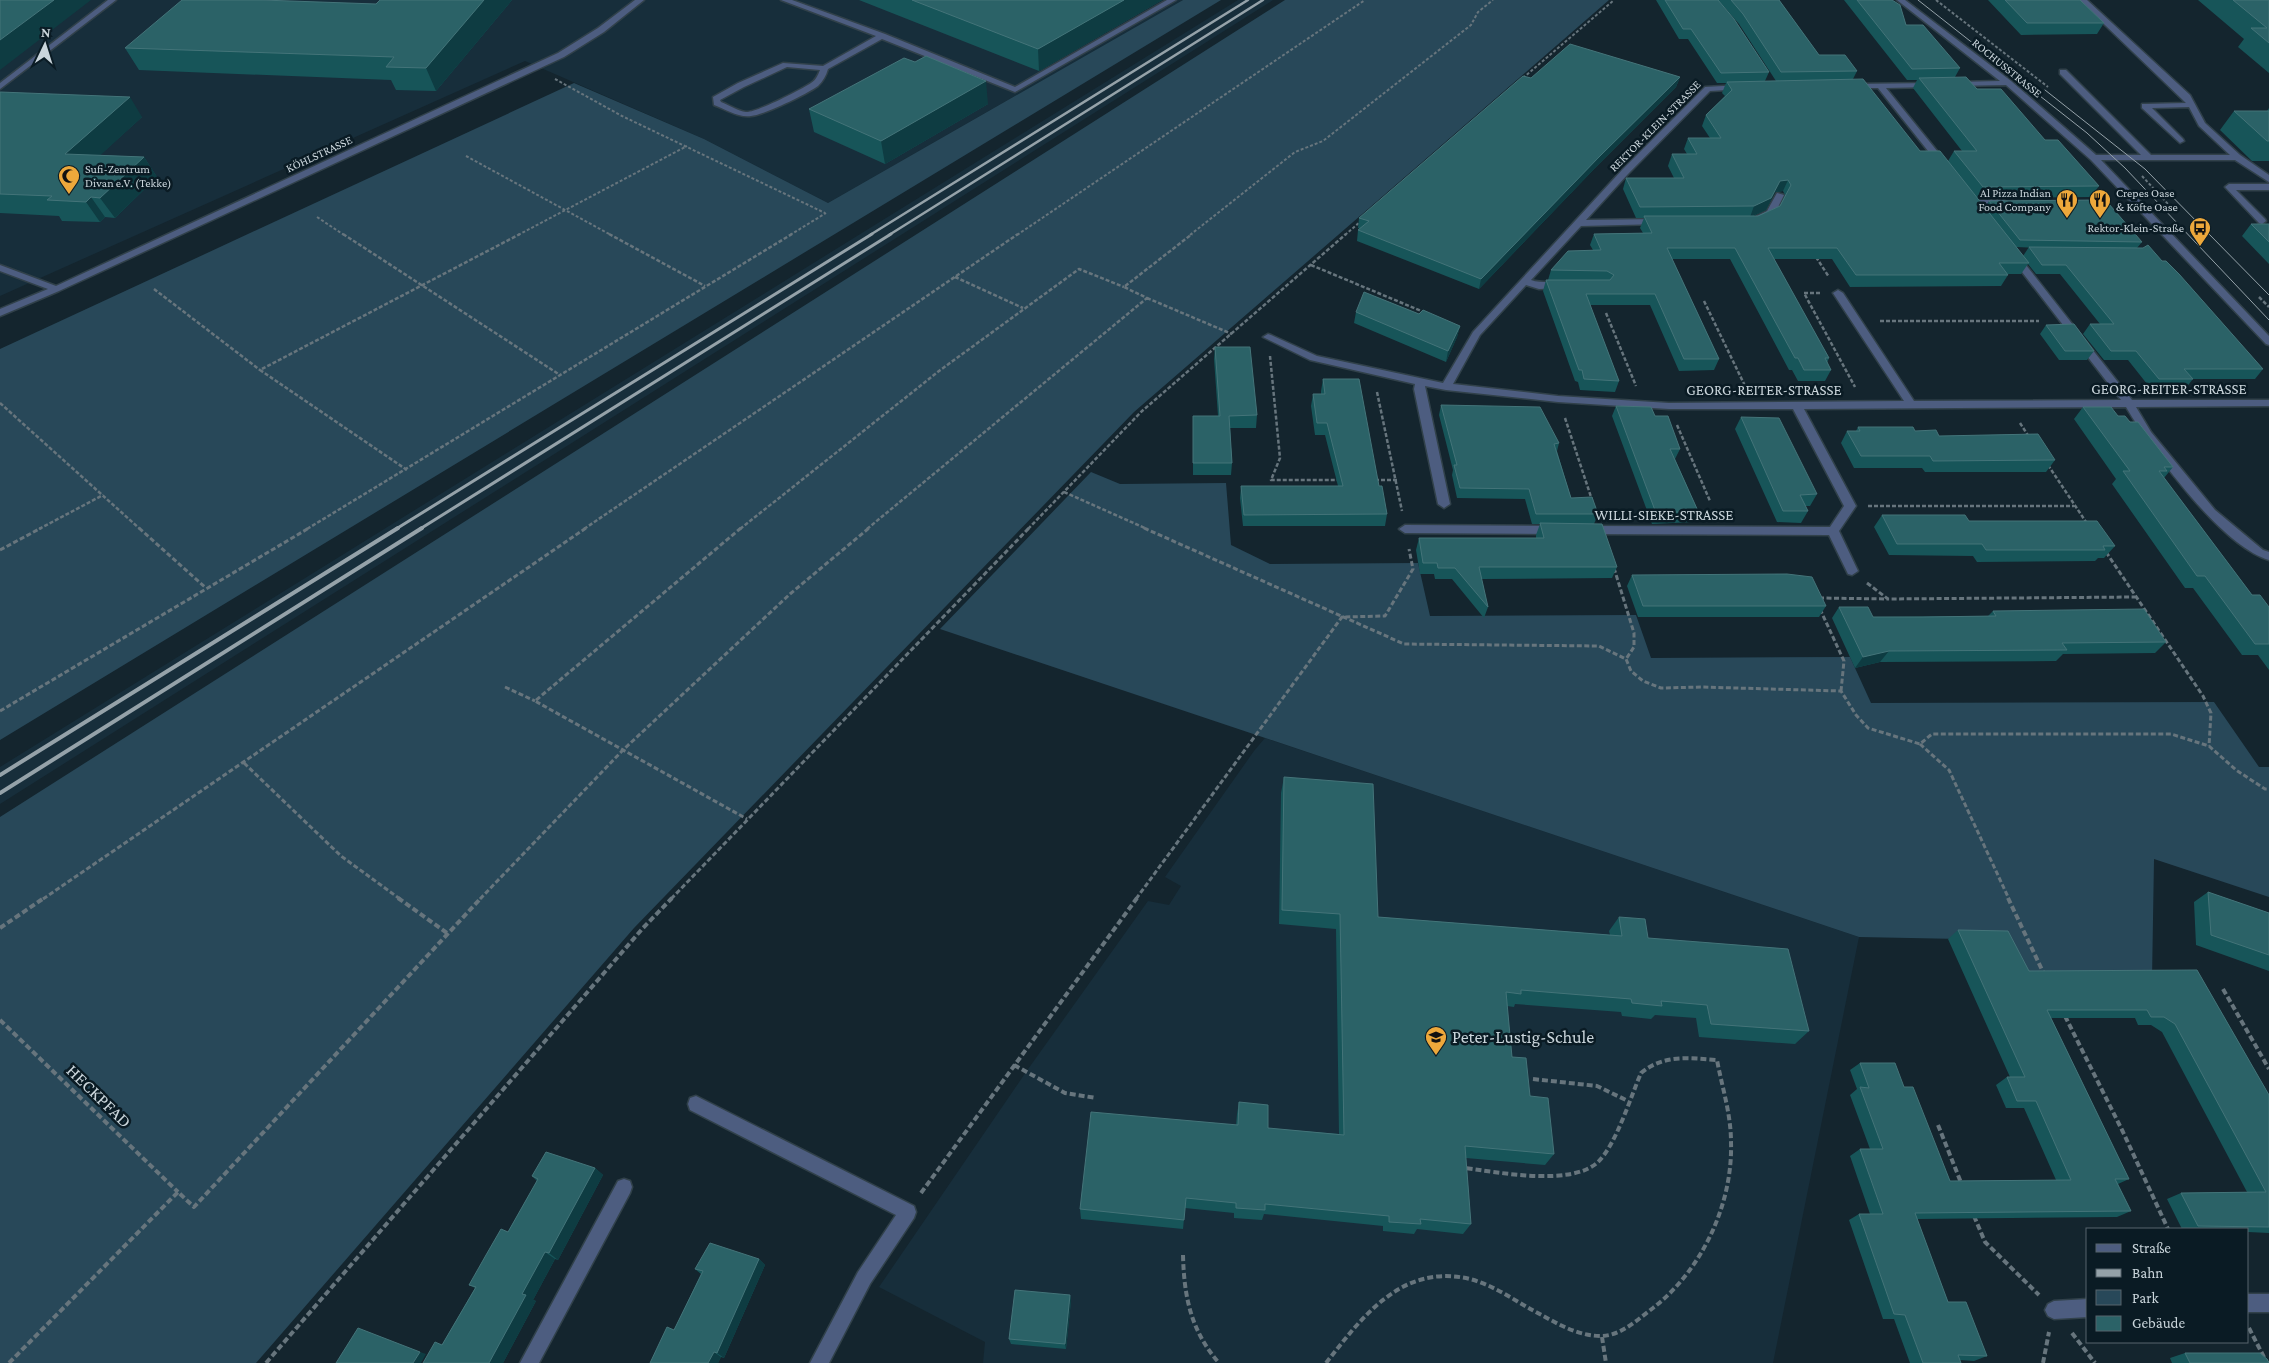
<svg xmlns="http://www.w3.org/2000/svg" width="2269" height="1363" viewBox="0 0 2269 1363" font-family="'Crimson Pro',serif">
	<rect width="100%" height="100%" fill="#14252e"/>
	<path fill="#172e3b" d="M0 0H1183L828 203 704 139 525 61 0 296Z
		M1238 0H1273L0 804V767Z
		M1265 738 1859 937 1773 1363H983L985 1342 879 1287 1026 1072 1148 901 1169 905 1181 886 1165 877 1254 751Z"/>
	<path fill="#284859" d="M1183 0H1221L0 740V349L574 83 704 139 828 203Z
		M1285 0H1609L1134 412 634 928 256 1363H0V817Z
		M1091 472 1120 484 1226 483 1231 545 1270 564 1418 563 1430 616 1636 615 1651 658 1850 657 1871 703 2214 702 2259 767H2269V897L2154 859 2152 979H2031L2012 940 1859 937 940 629Z"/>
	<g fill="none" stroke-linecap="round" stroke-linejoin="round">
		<g stroke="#31414a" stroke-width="3">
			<path id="minor" d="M108 0H116L0 89V83Z
				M635 0H644L604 32 564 57 59 291 0 316V309L48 289 0 271V265L56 286 558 53 598 28Z
				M781 0H792L885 34 1015 87 1167 0H1176L1015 92 882 39 828 69C826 76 823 81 818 86 807 94 764 115 751 116 739 118 725 109 714 105L713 97 738 83 783 63 823 66 876 36ZM787 67 820 70C818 75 816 80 811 83 802 89 756 113 746 112 738 111 729 105 721 102L720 100 744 87Z
				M1897 0H1905L2011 81 2096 155H2141L2060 74V70H2066L2151 155H2230L2199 126 2189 107 2152 108 2183 139 2184 141 2180 143 2142 108V104H2145L2186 103 2079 0H2087L2190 95 2205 123 2240 155 2269 175V182L2235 160H2101L2269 336V345L2266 344 2091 160 2006 85 1953 86V82H1956L2000 81Z
				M1934 83V87H1931L1886 88 1946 162V166H1940L1878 88H1853L1849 86 1853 84Z
				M1741 85H1744V89L1710 91 1628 174 1586 220 1658 219 1661 220V224L1581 226 1531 280C1541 284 1557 280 1565 286L1563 288 1539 289 1526 285 1480 335 1453 384 1558 396 1669 403 1904 401 1833 293 1838 290 1843 293 1914 401 2121 400 2012 259V255H2018L2132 400H2269V406L2136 407 2151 432 2215 510 2263 550 2269 552V560C2221 546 2152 451 2126 407L1804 409 1856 506 1839 531 1858 571 1852 575 1848 574 1829 535 1588 534 1582 530 1588 526 1830 527 1844 506 1793 409H1669L1558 402 1446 390 1425 386 1450 504 1444 508 1438 504 1414 389 1415 384 1310 360 1263 337 1268 334 1271 335 1317 356 1443 383 1473 332 1622 170 1705 87Z
				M2269 184V190H2236L2265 219 2266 221 2262 224 2259 223 2225 187 2229 184Z
				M1777 193 1784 195C1778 207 1773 222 1757 220V216L1767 211Z
				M1974 200H2004L2008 203 2004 206 1971 205 1970 203Z
				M1405 525 1553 526 1559 530 1553 534 1405 533 1399 529Z
				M696 1096 914 1206 916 1212 914 1218 870 1284 829 1363H810L858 1272 896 1215 690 1110 688 1104 690 1098Z
				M624 1179 630 1181 632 1187 630 1193 539 1363H520L618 1181Z
				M2248 1294H2269V1312H2248Z
				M2088 1299V1317L2054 1319 2048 1316 2045 1310 2048 1304 2054 1301Z"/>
		</g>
		<path stroke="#67757d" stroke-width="2" stroke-dasharray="3 2" stroke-linecap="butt" d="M1936 0 2048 87
			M1523 78 1614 0
			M555 79 622 116 825 213
			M466 156 611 235
			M2142 176 2168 204
			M2094 190 2103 200
			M317 217 344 235
			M518 235 687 146
			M790 235 826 213
			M1017 235 1365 0
			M1190 235 1295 152 1323 141 1471 25 1478 12 1493 0
			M1345 235 1361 221"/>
		<path stroke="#67757d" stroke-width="2.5" stroke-dasharray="4 2" stroke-linecap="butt" d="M343 234 560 375
			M609 234 705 286
			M1816 257 1829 277
			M1311 265 1426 313
			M955 277 1023 308
			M154 289 260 370
			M1820 293H1804L1855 387
			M2259 297 2269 307
			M1147 298 1232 334
			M1704 301 1746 388
			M1606 313 1636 386
			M1880 321H2039
			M1270 356 1280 458 1271 480H1339
			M1377 392 1402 511
			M0 403 140 529
			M1565 418 1592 500
			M2020 423 2029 437
			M1677 425 1710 501
			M2048 465 2086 522
			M407 470 260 370 520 234
			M1375 480H1397
			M1064 492 1147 529
			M1868 506H2074
			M39 529 103 495
			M307 529 792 234
			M584 529 1018 234
			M740 529 939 371 1079 269 1124 287
			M867 529 1147 298 1124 287 1192 234
			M1028 529 1141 412 1346 234"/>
		<path stroke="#67757d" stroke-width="3" stroke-dasharray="5 2.5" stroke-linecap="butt" d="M139 528 206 588
			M741 528 535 701 747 819
			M1144 528 1404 644 1599 646 1626 659 1631 671 1643 681 1661 688 1701 687 1841 691 1856 715 1868 728 1920 744 1932 734H2171L2209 746 2236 770 2265 789H2269
			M0 550 41 528
			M2106 552 2203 696 2211 713 2209 746
			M1614 568 1634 633V647L1626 659
			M1867 583 1888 599 2136 597
			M1819 598 1888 599
			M1820 609 1844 661 1841 691
			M505 687 535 701
			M0 711 309 528
			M1920 744 1949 770 2009 899
			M244 763 341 856 400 899
			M43 899 586 528
			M480 899 623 750 790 594 869 528
			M671 899 1029 528
			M1136 899 1342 617 1385 616 1413 569 1409 549"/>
		<path stroke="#67757d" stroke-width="4" stroke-dasharray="6 3" stroke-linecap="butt" d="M398 898 447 933
			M2008 898 2044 974
			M0 928 44 898
			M2223 989 2269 1069
			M2065 1016 2123 1132 2168 1229
			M0 1020 178 1192
			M1014 1065 1065 1093 1096 1098
			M1533 1079 1597 1086 1628 1101
			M1938 1125 1962 1185
			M921 1193 1137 898
			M1974 1216 1985 1242 2039 1295
			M1183 1255C1184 1297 1191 1331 1219 1363
			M2249 1328 2267 1363
			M2072 1333 2095 1363
			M1602 1337 1606 1363
			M9 1363 178 1192 194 1207 481 898
			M266 1363 643 928 672 898
			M1326 1363C1363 1316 1402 1263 1470 1279 1493 1285 1514 1300 1534 1311 1555 1322 1576 1336 1601 1336 1621 1336 1638 1319 1653 1308 1702 1270 1733 1204 1731 1142 1731 1114 1722 1087 1717 1060 1689 1058 1664 1054 1641 1073 1631 1096 1616 1145 1598 1162 1571 1187 1498 1172 1464 1168
			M2043 1363 2049 1332"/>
		<use href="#minor" fill="#4d5d80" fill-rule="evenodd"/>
		<path stroke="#95a2a9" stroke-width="1" d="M1918 0 2087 133 2125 168 2269 320
			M2045 90 2145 169 2269 295"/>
		<path stroke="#95a2a9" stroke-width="2.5" d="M870 235 1248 0
			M889 235 1263 0"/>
		<path stroke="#95a2a9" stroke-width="3" d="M396 529 872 234
			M420 529 891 234"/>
		<path stroke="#95a2a9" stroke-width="4" d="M0 775 398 528
			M0 793 422 528"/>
	</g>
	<path fill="#175559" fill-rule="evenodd" d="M380 0H512L436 91 396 90 391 80 139 70 125 48 376 4Z
		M859 0H1162L1039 71Z
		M1656 0H1718L1769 72 1765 81H1776L1739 24 1718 0H1779L1819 55 1857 71 1853 79 1920 151 1948 161 1954 151H1962L1913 88 1917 80H1907L1844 0H1892L1906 25 1960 68 1955 77 1977 89 2045 140 2099 186 2091 197 1978 198 1985 208 1989 201 2142 242 2137 248 2162 261 2263 369 2255 379H2192H2193L2185 389H2151L2128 360H2104L2083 334 2090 324H2100L2060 274H2036L2028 264 2021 274H2007L2008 275 2001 286 1850 287 1832 259H1774L1829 358 1827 363 1831 370 1825 381H1798L1792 370H1789L1730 259H1672L1719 359 1714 370 1679 371 1650 305H1590L1619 381 1615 392 1580 390 1578 382 1575 381 1543 291 1546 280H1548L1551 270 1593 250 1590 245 1594 234 1643 233 1640 228 1644 218H1636L1623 189 1626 178H1674L1668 166 1672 154H1687L1684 149 1688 138H1710L1702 126 1706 115 1725 96 1722 93 1726 83H1717L1688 39H1679ZM1783 191 1785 195 1780 206 1758 216H1753L1766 210 1775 192ZM2016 247 2042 248 2029 247 2023 256Z
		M1988 0H2080L2104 23 2097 34 2021 35Z
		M2198 0H2269V73L2238 47 2244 39Z
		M915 62 988 104 885 164 814 132 809 109Z
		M1680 77 1676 87 1597 166 1479 289 1357 241 1358 230 1360 229 1358 228 1359 218 1531 78Z
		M0 92 142 117 100 155 144 157 157 177 115 218 105 217 100 222 62 221 59 216 0 213Z
		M2269 108V161H2252L2220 130 2234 111H2267Z
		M2251 224H2269V264L2242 236Z
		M1356 312 1419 314 1460 326 1457 337 1446 362 1354 323Z
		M2046 325 2094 351 2087 360H2059L2040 334Z
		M1215 347 1257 415 1256 428H1230L1232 463 1231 475H1193V416H1218L1214 359Z
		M1323 379 1379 486 1387 514 1385 526H1243L1240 498 1241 486H1338L1325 435H1315L1311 406 1313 394H1321V391Z
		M1441 405 1559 443 1557 451 1571 498 1598 514 1594 524 1617 567 1612 578 1481 579 1488 607 1484 618 1452 579H1435L1434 574H1420L1416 550 1419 538H1536V535L1540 524H1532L1525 499 1457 498 1452 475 1453 470 1439 415Z
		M1616 406 1655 416 1680 449 1675 459 1698 511 1693 522 1652 524 1612 416Z
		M2083 407 2118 416 2173 467 2164 478 2252 595 2269 607V670L2258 655H2242L2193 588H2185L2112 484 2116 479 2074 419Z
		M1741 417 1817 494 1810 506H1805L1808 511 1801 523 1777 522 1735 429Z
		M1858 427 1915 431 2055 460 2046 472H1925L1922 468H1854L1841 443 1847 431H1856Z
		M1882 515 1969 521 2115 546 2104 558H2098L2095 561 1977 562 1973 556 1889 555 1874 527Z
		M1632 575 1826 606 1819 617H1638L1627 586Z
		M1839 607 1873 617 1988 616 1993 611 2166 642 2155 653 2063 654 2056 661 1880 662 1855 668 1832 618Z
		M1284 777 1378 917 1610 935 1609 931 1619 917 1648 938 1809 1031 1795 1044 1699 1037 1696 1018 1655 1015 1651 1019 1622 1016 1621 1012 1515 1004 1514 1007 1507 1006 1512 1057 1530 1096 1554 1154 1545 1165 1466 1158 1471 1224 1463 1234 1417 1229 1414 1234 1383 1231V1226L1264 1214 1262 1220 1234 1218V1213L1185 1208 1183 1229 1081 1219 1080 1209 1236 1125 1237 1114 1239 1102 1268 1128 1339 1134 1336 929 1279 924 1281 793Z
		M2208 892 2269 913V971L2196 945 2194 902Z
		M1958 930 2029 971 2197 970 2269 1095V1233L2248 1232V1229H2182L2167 1199 2181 1193 2247 1192 2162 1032 2151 1025H2138L2135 1018H2051L2129 1179 2118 1184 2131 1211 2117 1217 1917 1219 1948 1302 1987 1356 1974 1361 1960 1360 1961 1363H1910L1894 1319H1883L1849 1220 1859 1214H1870L1850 1156 1860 1149H1870L1850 1095 1857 1089 1850 1070 1860 1063 1904 1087 1950 1181 2056 1180 2024 1108H2006L1996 1085 2007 1077H2010L1948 939Z
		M595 1168 603 1175 558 1260 555 1259 533 1300 536 1301 503 1363H423L442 1345 475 1288 469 1285 508 1232 537 1181 532 1176Z
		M759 1259 765 1265 724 1358 721 1357 718 1363H650L674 1330 701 1274 695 1269Z
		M1070 1295 1071 1301 1066 1349 1011 1344 1009 1339Z
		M2185 1353 2269 1363H2172L2170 1358Z"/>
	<path fill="#0e3c42" d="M54 0H91L0 70V40Z
		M484 0H512L436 91 426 68Z
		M1124 0H1162L1039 71 1038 49Z
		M1680 77 1676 87 1597 166 1479 289 1481 279 1600 156Z
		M986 81 988 104 885 164 881 141Z
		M130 97 142 117 80 174 65 154Z
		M144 157 157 177 115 218 100 198Z
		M1788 180 1783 191 1775 192 1766 210 1750 217 1754 206 1780 181Z
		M91 197 105 217 100 222 86 202Z
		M1460 326 1457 337 1446 362 1448 351Z
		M1889 651 1880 662 1855 668 1863 657Z
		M595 1168 603 1175 558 1260 549 1253Z
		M545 1252 555 1259 533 1300 536 1301 503 1363H489L522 1294Z
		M759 1259 765 1265 724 1358 717 1353Z
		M1070 1295 1071 1301 1066 1349 1065 1344Z
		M420 1352 426 1354 421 1363H413Z
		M714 1352 721 1357 718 1363H708Z"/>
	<path fill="#2b6267" stroke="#447479" d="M0 0H54L0 40Z
		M182 0H262L376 4 380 0H484L426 68 386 67 394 57 125 48Z
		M912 0H1124L1038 49Z
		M1665 0H1718L1734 19 1769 72 1721 73 1691 29H1683Z
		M1731 0H1779L1819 55H1845L1857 71 1781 72 1743 14Z
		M1857 0H1892L1900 5 1906 25H1923L1960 68 1912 69Z
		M2005 0H2080L2104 23H2027Z
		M2233 0H2269V43L2251 28H2267Z
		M1570 44 1680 77 1600 156 1481 279 1358 230 1369 221 1359 218 1523 76 1531 78Z
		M926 56 986 81 881 141 809 109 904 58 915 62Z
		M1966 77 1977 89H2001L2045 140H2058L2099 186 1983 187 1954 151H1977L1919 78Z
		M1863 79 1920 151H1940L2029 263H1999L2008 275H1856L1837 248H1768L1829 358H1825L1831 370H1804L1798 358H1795L1735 248H1667L1719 359H1684L1655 294H1586L1619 381 1584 379 1582 370H1579L1546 280H1610L1614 275 1607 271 1551 270 1568 251 1601 250 1594 234 1652 233 1644 216H1758L1780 206 1791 185 1788 180 1780 181 1771 198 1754 206 1640 207 1626 178H1684L1672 154H1697L1688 138H1721L1706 115 1732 90 1727 82Z
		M0 92 130 97 65 154 144 157 100 198 91 197 86 202 47 200 52 196 0 194Z
		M2234 111H2269V141H2267Z
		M2102 196 2142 242 2020 240 1989 201 2097 200Z
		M2251 224H2269V242Z
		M2148 245 2162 261H2166L2179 274 2263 369H2184L2193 379H2159L2136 351H2111L2090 324H2114L2066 265H2042L2029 247 2143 248Z
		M1364 292 1419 314 1423 310 1460 326 1448 351 1356 312Z
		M2074 324 2094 351H2065L2046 325Z
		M1215 347H1250L1257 415 1229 416 1232 463H1193V416H1220Z
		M1323 379H1359L1379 486H1382L1387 514 1244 515 1241 486H1343L1327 423H1317L1313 394H1325Z
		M1441 405 1540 407 1559 443 1554 444 1571 498 1592 497 1598 514H1536L1529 489 1460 488 1454 465H1457Z
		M1616 406 1651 407 1655 416H1668L1680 449H1670L1698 511 1656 513Z
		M2083 407H2111L2118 416H2125L2130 422H2138L2173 467H2164L2167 471H2159L2252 595H2260L2269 607V644H2255L2205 576H2197L2123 471H2130Z
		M1741 417 1779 418 1817 494 1800 495 1808 511H1783Z
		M1858 427H1913L1915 431 1936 430 1939 436 2038 434 2055 460 1933 461 1930 456H1861L1847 431H1860Z
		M1882 515H1965L1969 521H2097L2115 546H2103L2105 550H1986L1982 544H1897Z
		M1540 523 1602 524 1617 567H1479L1488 607 1455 568H1438L1437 563H1423L1419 538H1544Z
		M1787 574 1812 577 1826 606H1643L1632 575Z
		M1839 607H1868L1873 617H1922L1996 616 1993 611 2144 609 2166 642 2062 643 2067 650 1889 651 1863 657Z
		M1284 777 1373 784 1378 917 1622 936 1619 917 1645 919 1648 938 1788 949 1809 1031 1711 1024 1707 1005 1661 1001 1662 1006 1632 1003 1631 999 1521 990V994L1506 992 1512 1057 1526 1058 1530 1096 1548 1098 1554 1154 1465 1146 1471 1224 1420 1219 1421 1224 1389 1222V1216L1265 1204V1210L1236 1208V1203L1186 1198 1184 1220 1080 1209 1091 1112 1238 1125 1239 1102 1268 1105V1128L1344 1135 1340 914 1282 910Z
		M2208 892 2269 913V955L2211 935Z
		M1958 930 2008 931 2029 971 2197 970 2269 1095V1227L2198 1226 2181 1193 2266 1192 2175 1024 2164 1017H2151L2147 1010H2047L2129 1179H2115L2131 1211 1915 1213 1948 1302H1966L1987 1356 1958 1355 1961 1363H1923L1905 1315 1894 1314 1859 1214H1883L1860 1149H1883L1860 1087 1869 1088 1860 1063H1895L1904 1087H1913L1950 1181 2071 1180 2036 1101H2017L2007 1077H2025Z
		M546 1152 595 1168 549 1253 545 1252 522 1294 526 1295 489 1363H423L435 1342 442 1345 476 1287 469 1285 486 1255 501 1229 508 1232 538 1179 532 1176Z
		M710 1243 759 1259 717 1353 714 1352 708 1363H650L667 1327 674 1330 703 1271 695 1269Z
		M1015 1290 1070 1295 1065 1344 1009 1339Z
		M358 1328 420 1352 413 1363H336Z
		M2185 1353H2260L2267 1359 2269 1363H2190Z"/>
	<defs>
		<g id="mosque-pin" transform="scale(1.125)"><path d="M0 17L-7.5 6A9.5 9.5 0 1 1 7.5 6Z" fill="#eda83b" stroke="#0a1b24"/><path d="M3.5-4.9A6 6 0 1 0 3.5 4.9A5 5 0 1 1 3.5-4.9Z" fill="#111"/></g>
		<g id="restaurant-pin" transform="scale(1.125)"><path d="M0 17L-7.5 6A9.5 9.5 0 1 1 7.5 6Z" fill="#eda83b" stroke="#0a1b24"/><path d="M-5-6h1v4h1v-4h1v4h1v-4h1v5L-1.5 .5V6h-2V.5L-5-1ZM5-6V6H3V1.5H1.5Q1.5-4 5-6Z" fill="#111"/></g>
		<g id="bus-pin" transform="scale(1.125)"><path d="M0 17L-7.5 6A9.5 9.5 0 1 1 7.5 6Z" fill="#eda83b" stroke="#0a1b24"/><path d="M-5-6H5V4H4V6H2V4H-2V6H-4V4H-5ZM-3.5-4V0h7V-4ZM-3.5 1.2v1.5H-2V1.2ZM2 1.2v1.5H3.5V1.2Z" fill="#111"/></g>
		<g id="school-pin" transform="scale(1.125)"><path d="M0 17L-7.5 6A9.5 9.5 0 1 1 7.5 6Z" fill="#eda83b" stroke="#0a1b24"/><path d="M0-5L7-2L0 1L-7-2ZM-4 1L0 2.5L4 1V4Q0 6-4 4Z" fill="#111"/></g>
	</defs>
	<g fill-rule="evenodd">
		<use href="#mosque-pin" x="69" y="176"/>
		<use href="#restaurant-pin" x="2067" y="200"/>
		<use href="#restaurant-pin" x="2100" y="200"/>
		<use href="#bus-pin" x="2200" y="228"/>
		<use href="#school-pin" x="1436" y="1037"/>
	</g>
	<g text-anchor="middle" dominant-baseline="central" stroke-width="5" stroke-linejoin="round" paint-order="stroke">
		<g font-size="12" fill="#cad5db" stroke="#0a1b24">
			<text transform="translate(2007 68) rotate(39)">ROCHUSSTRASSE</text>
			<text transform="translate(1655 126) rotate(-45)">REKTOR-KLEIN-STRASSE</text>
			<text transform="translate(319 154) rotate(-25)">KÖHLSTRASSE</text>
		</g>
		<g font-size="12" fill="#cad5db" stroke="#0a1b24" text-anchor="start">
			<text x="85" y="169">Sufi-Zentrum<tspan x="85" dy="14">Divan e.V. (Tekke)</tspan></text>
			<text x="2051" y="193" text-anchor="end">Al Pizza Indian<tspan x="2051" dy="14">Food Company</tspan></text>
			<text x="2116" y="193">Crepes Oase<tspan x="2116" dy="14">&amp; Köfte Oase</tspan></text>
			<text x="2184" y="228" text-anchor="end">Rektor-Klein-Straße</text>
		</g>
		<g font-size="15" fill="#cad5db" stroke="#0a1b24">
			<text x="2169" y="389">GEORG-REITER-STRASSE</text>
			<text x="1764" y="390">GEORG-REITER-STRASSE</text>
			<text x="1664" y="515">WILLI-SIEKE-STRASSE</text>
		</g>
		<g font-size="18" fill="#cad5db" stroke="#0a1b24" text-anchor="start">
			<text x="1452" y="1037">Peter-Lustig-Schule</text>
		</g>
		<g font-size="18" fill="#cad5db" stroke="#0a1b24">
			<text transform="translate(99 1096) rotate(44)">HECKPFAD</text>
		</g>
	</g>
	<rect x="2086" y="1228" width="162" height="115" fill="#0a1b24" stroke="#57656d"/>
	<rect x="2096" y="1244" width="25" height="8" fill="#4d5d80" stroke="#57656d"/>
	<text x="2132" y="1253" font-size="15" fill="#cad5db">Straße</text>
	<rect x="2096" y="1269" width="25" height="8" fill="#95a2a9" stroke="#57656d"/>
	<text x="2132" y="1278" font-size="15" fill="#cad5db">Bahn</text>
	<rect x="2096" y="1290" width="25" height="15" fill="#284859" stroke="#57656d"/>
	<text x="2132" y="1303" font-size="15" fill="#cad5db">Park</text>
	<rect x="2096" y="1316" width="25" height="15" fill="#2b6267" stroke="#57656d"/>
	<text x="2132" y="1328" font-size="15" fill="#cad5db">Gebäude</text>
	<g transform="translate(45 45) rotate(4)" stroke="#0a1b24" stroke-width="4" paint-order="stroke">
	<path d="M0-4L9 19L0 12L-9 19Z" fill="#cad5db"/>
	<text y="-8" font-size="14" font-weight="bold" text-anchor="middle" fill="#cad5db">N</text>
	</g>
</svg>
